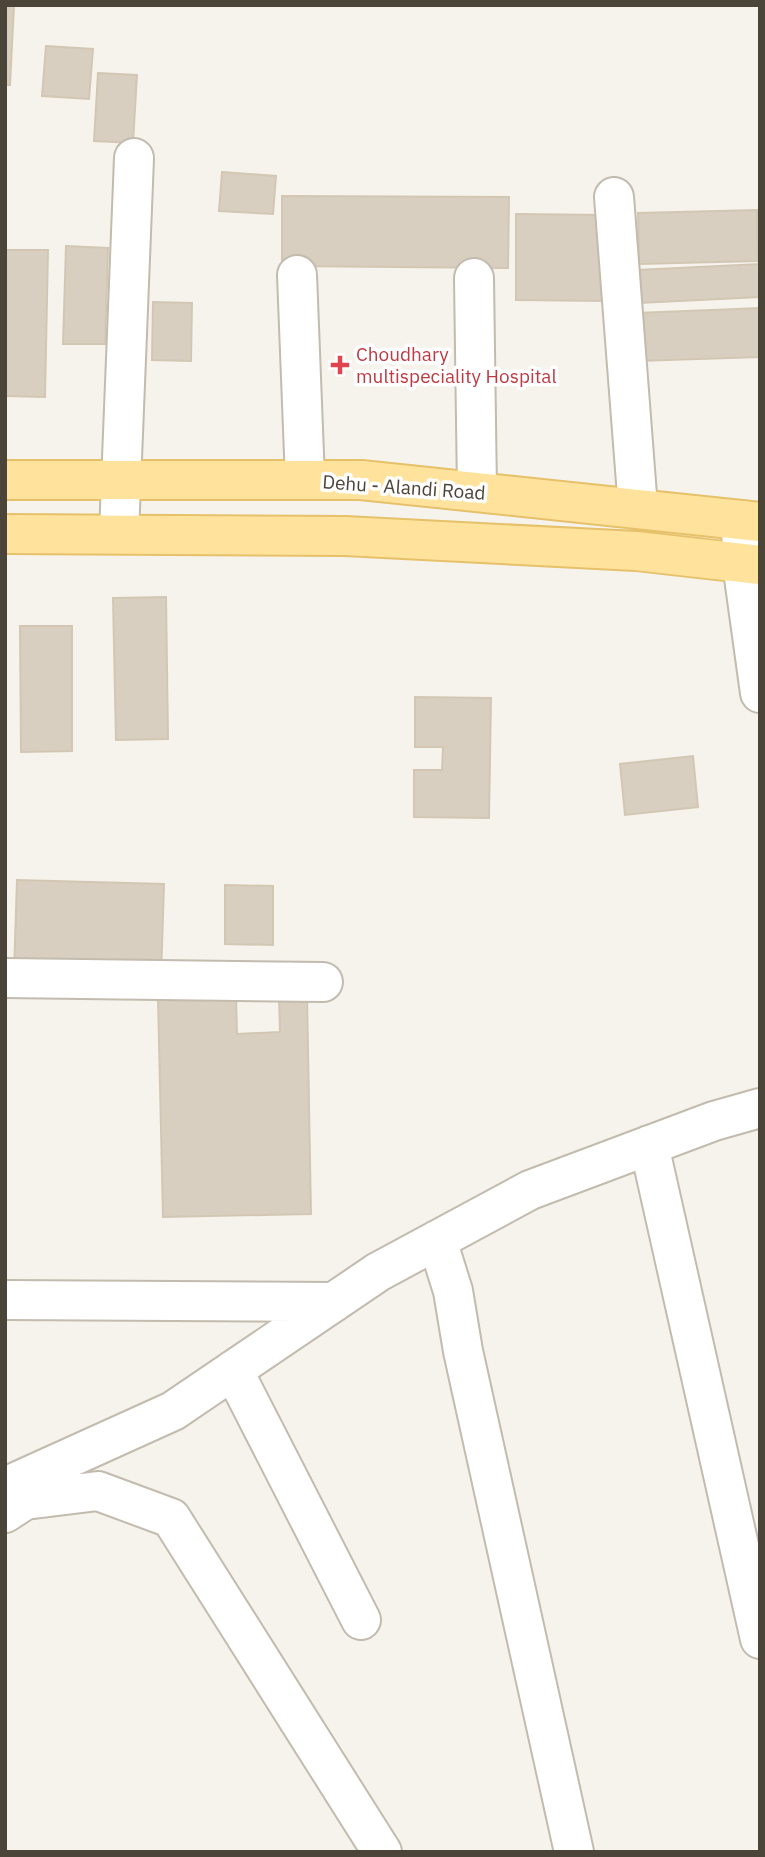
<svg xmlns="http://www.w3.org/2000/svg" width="765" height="1857" viewBox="0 0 765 1857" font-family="'IBM Plex Sans',sans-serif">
	<rect width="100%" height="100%" fill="#f6f3ec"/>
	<path fill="#d8cfc1" stroke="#d3c7b4" stroke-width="2" d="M5 5H14L10 85H5Z
		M46 46 93 49 89 99 42 96Z
		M98 73 137 75 133 143 94 141Z
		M222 172 276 176 273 214 219 211Z
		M282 196 509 197 508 268 282 266Z
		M757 210 758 261 639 264 638 213Z
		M516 214 606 215 605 301 516 300Z
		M66 246 108 248 105 344H63Z
		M5 250H48L45 397 5 396Z
		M760 264V297L639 303 637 270Z
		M153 302 192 303 191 361 152 360Z
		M760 308V357L638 361 637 313Z
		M166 597 168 739 116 740 113 598Z
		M20 626H72V751L21 752Z
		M415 697 491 698 489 818 414 817V770H442L443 747H415Z
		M693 756 698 807 625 815 620 764Z
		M17 880 164 884 161 977 14 972Z
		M225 885 273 886V945L225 944Z
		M307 995 311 1214 163 1217 158 998 236 997 237 1034 280 1032 279 996Z"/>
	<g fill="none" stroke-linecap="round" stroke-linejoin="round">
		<g stroke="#c2bbae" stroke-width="42">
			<path id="minor" d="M614 197 638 508
				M297 275 305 480
				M474 278 477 492
				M741 520 742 563 760 693
				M119 534 134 158
				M5 978 323 982
				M649 1145 760 1639
				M437 1240 453 1291 463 1351 574 1852
				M5 1300 334 1302
				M233 1370 361 1620
				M16 1482 173 1411 378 1272 530 1190 714 1121 760 1108
				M5 1513 25 1500 98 1491 171 1518 382 1852"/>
		</g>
		<g stroke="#e6c16a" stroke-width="42">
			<path id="major" d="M5 480H361L760 522
				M5 534 345 536 636 551 760 565"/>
		</g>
		<use href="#minor" stroke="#fff" stroke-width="38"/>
		<use href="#major" stroke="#ffe39c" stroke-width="38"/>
	</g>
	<path fill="#e0444e" stroke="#fff" stroke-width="2.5" d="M336.5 354.5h7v7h7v7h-7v7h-7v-7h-7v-7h7z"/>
	<g text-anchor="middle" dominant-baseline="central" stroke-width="7" stroke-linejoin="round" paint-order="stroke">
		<g font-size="19" fill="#be3a42" stroke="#fff" text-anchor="start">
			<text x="356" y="354">Choudhary<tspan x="356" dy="22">multispeciality Hospital</tspan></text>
		</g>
		<g font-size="19" fill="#4b4439" stroke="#fff">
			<text transform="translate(404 487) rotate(4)">Dehu - Alandi Road</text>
		</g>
	</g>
	<rect width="765" height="1857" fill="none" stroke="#4b4439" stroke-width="14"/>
</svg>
